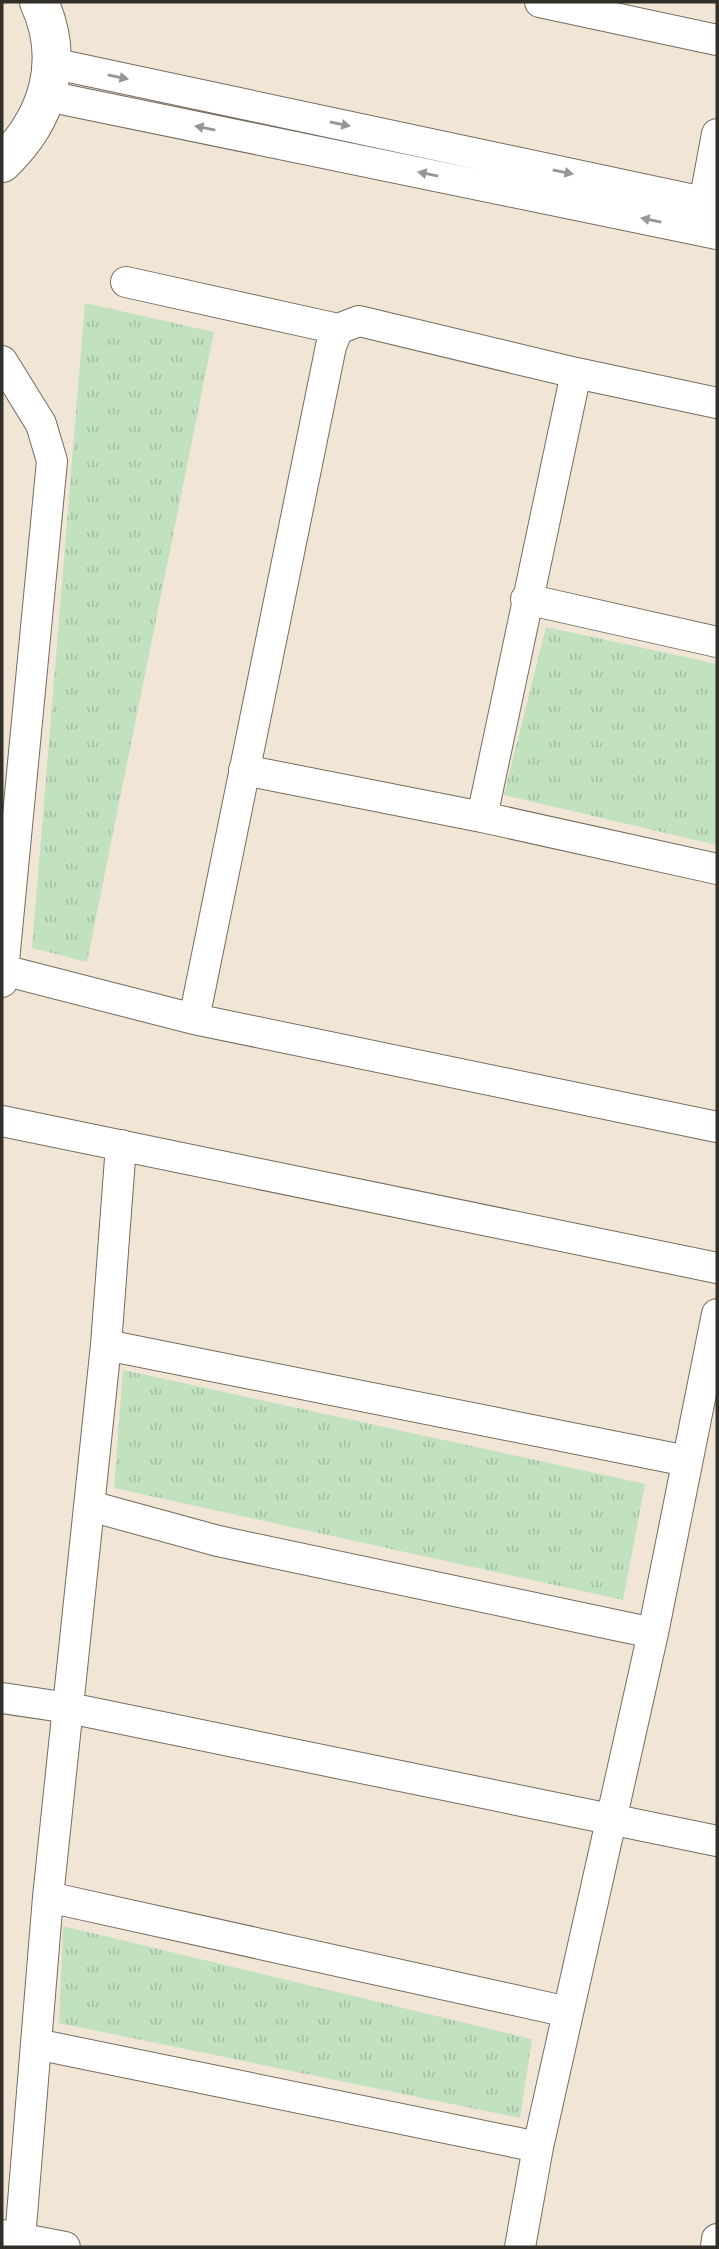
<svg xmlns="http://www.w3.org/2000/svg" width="719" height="2249" viewBox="0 0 719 2249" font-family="Ubuntu,sans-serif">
	<defs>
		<pattern id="grass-tufts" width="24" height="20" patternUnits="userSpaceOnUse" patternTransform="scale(1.75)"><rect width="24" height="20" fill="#c1e1bf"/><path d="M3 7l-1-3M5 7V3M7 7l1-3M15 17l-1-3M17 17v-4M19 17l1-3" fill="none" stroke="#a6c1a4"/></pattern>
	</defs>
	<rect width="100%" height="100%" fill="#f1e6d6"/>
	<path fill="url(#grass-tufts)" d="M85 303 214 332 87 962 32 948Z
		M546 627 717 664V845L504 795Z
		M123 1370 645 1484 623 1600 114 1488Z
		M63 1926 532 2039 520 2118 59 2023Z"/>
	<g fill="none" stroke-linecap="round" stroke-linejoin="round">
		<g stroke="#766b5e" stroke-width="32">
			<path id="minor" d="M540 2 717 40
				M51 63 717 205
				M47 96 717 234
				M701 219 717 134
				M126 282 338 329
				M2 361 41 424 52 461 2 982
				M526 599 717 642
				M244 770 482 817 717 869
				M482 817 576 373
				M3 970 194 1019 717 1127
				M194 1019 331 346 338 329 359 321 576 373 717 403
				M2 1121 717 1268
				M106 1345 687 1461
				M90 1506 218 1541 653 1633
				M2 1698 69 1708 717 1841
				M48 1897 568 2012
				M36 2044 538 2147 653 1633 717 1314
				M2 2235 65 2247
				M20 2239 48 1897 106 1345 121 1145
				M520 2247 538 2147
				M716 2247 717 2239"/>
		</g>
		<g stroke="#766b5e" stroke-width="40">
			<path id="tertiary" d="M2 163C48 119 66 61 39 2"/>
		</g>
		<use href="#minor" stroke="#fff" stroke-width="30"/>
		<use href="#tertiary" stroke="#fff" stroke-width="38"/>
	</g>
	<defs><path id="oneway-solid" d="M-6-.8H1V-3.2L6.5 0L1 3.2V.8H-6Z" transform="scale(1.75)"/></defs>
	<g fill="#989694">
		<use href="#oneway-solid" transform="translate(118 77) rotate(12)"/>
		<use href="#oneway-solid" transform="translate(340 124) rotate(12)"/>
		<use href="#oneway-solid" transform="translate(205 128) rotate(-168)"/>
		<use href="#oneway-solid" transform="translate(563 172) rotate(12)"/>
		<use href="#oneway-solid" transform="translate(428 174) rotate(-168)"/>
		<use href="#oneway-solid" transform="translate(651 220) rotate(-168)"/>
	</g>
	<rect width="719" height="2249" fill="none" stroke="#322e28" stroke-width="7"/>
</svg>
